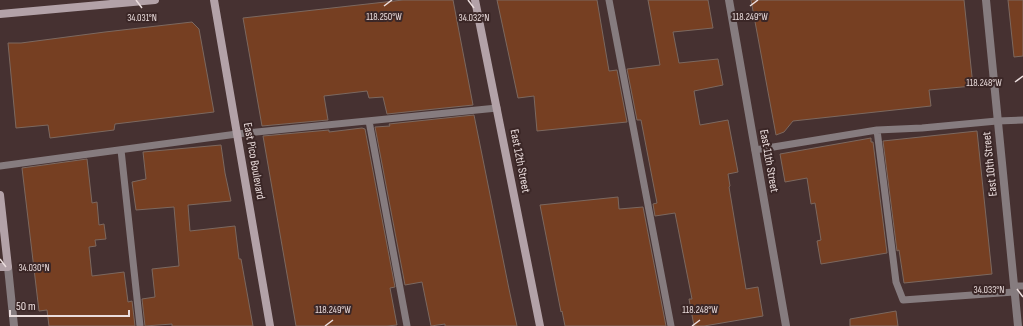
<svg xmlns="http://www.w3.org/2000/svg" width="1023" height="326" viewBox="0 0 1023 326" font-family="'Sofia Sans Condensed',sans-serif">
	<rect width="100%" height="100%" fill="#463131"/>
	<path fill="#763f22" stroke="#7c685f" d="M403 0H453L473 105 387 114 383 97 369 98 367 91 324 96 328 120 262 126 243 18Z
		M497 0H597L609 71 617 70 627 122 537 131 534 96 518 98Z
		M648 0H708L713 28 673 32 679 63 718 59 723 85 694 91 700 125 728 120 738 172 728 174 730 186 729 187 746 289 758 287 763 316 704 326H694L689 299H692L675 213 655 216 653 204 657 203 641 120H637L627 69 660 65Z
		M751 0H964L973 86 929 90 931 106 793 121 784 132 776 135Z
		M1008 0H1023V56L1014 57Z
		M192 22 199 29 214 112 115 124 114 130 50 138 48 125 16 128 8 43H21L105 32Z
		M474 115 509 289 517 326H445V324L431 326 422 282 405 285 375 127 390 126 389 124Z
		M362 128 365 129 395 287 390 288 397 325 387 326H296L263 136 329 130V132Z
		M977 131 992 274 904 283 899 250 897 251 883 141Z
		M871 138V142H873L887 253 821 264 817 241 821 240 815 203 811 204 807 178 785 182 780 154Z
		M221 145 225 173 231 201 188 205 190 231 235 226 239 259H241L253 326H172V324L145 326 142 299 155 297 152 269 179 266 174 207 136 210 132 182 146 179 143 152Z
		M87 159 92 203 97 202 99 225 104 224 106 239 95 240 96 246 89 247 92 276 124 272 128 302 132 301 135 326H49L47 310 39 311 22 168Z
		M618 197 619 209 643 207 666 326H565L562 311 561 312 540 205Z
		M896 311 898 326H850V319Z"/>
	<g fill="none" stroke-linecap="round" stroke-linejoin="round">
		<path stroke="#867c7f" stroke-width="7" d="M609 0 671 326
			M369 121 407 326
			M877 130 896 282 903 300 1014 292
			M121 150 140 326
			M755 150 877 130 922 128 997 121 1023 120
			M0 166 237 134 497 108
			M1014 286H1023"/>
		<path stroke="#867c7f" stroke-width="8" d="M729 0 786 326
			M986 0 1018 326
			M8 267 14 326"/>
		<path stroke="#b3a2a8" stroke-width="8" d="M214 0 270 326
			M475 0 540 326
			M0 14 155 0
			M0 195 8 267H0"/>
	</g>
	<path fill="none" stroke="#ebdddd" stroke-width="1.5" d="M136 0 142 8M468 0 474 8M384 6 392 0M750 6 758 0M1015 82 1023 76M0 259 6 267M1017 289 1023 297M325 326 333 320M692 326 700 320"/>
	<g text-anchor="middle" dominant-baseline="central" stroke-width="4" stroke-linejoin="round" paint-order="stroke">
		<g font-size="12" fill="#ebdddd" stroke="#3b2727">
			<text transform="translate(254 161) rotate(80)">East Pico Boulevard</text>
			<text transform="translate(520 161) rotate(79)">East 12th Street</text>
			<text transform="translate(769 161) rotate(80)">East 11th Street</text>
			<text transform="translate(990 164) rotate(-96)">East 10th Street</text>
		</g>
	</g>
	<g font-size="10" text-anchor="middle" fill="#ebdddd" stroke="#3b2727" stroke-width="4" stroke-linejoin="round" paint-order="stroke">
		<text x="384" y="20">118.250°W</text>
		<text x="750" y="20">118.249°W</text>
		<text x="142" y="21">34.031°N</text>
		<text x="474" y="21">34.032°N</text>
		<text x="984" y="86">118.248°W</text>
		<text x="34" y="271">34.030°N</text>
		<text x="989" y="293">34.033°N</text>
		<text x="333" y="313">118.249°W</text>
		<text x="700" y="313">118.248°W</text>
	</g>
	<path d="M10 310v6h119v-6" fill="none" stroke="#ebdddd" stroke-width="2"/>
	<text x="16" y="310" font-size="12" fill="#ebdddd" stroke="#3b2727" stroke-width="3" paint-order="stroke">50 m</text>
</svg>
